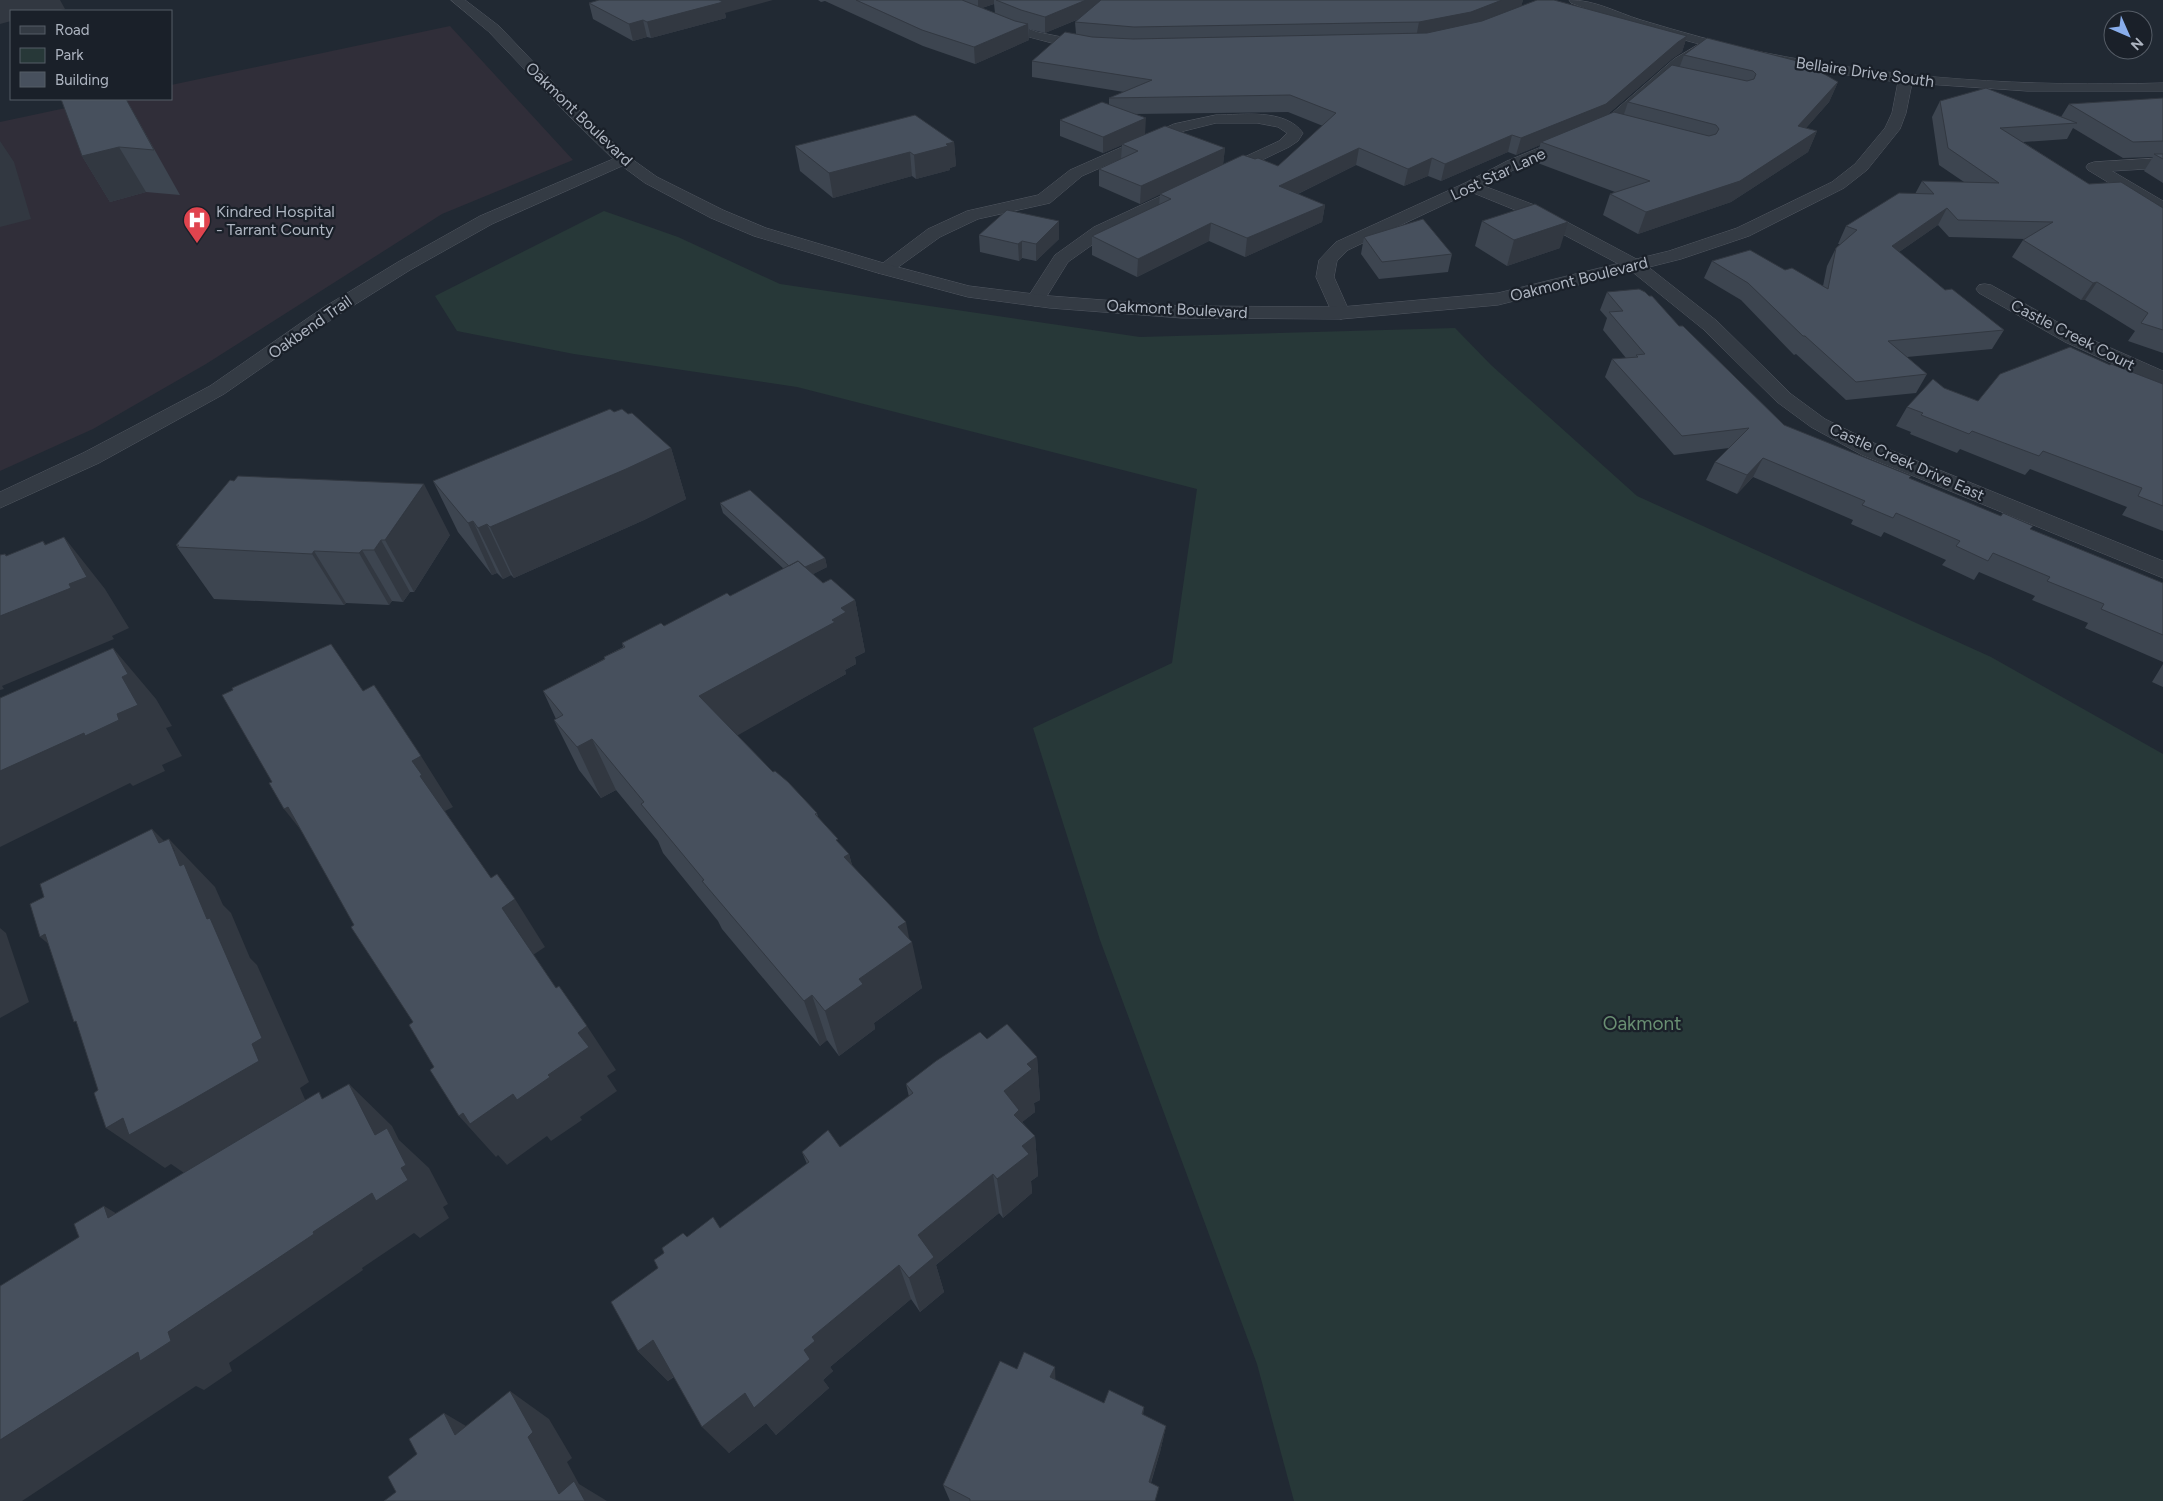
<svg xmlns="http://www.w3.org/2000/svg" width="2163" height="1501" viewBox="0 0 2163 1501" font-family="Figtree,sans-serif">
	<rect width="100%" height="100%" fill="#212933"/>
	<path fill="#302e39" d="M450 26 573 160 442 214 206 364 93 429 0 471V122L108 99H171V85Z"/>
	<path fill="#273838" d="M604 211 678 237 780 284 1140 337 1455 328 1491 365 1637 496 1991 657 2163 754V1501H1294L1257 1364 1100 940 1033 728 1172 663 1197 489 797 387 574 354 457 331 435 296Z"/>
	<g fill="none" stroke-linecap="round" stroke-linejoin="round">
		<g stroke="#525862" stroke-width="1">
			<path id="minor" d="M935 0H952L1037 32 1096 44 1098 47 1091 51C1037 42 987 25 937 3Z
				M1706 40 1711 41 1713 44 1711 47 1684 65 1612 128 1519 167 1484 186 1537 206 1642 262 1717 321 1791 394 1825 419 1878 445 2163 561V578L1862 455 1811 427 1777 402 1703 329 1630 270 1525 214 1471 192 1348 250 1337 261 1334 277 1350 313 1348 317 1341 319 1334 317 1316 277 1319 260 1336 242 1465 183 1507 161 1602 122 1674 59Z
				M1216 115C1243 115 1285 108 1303 133L1298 141 1289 147 1106 235 1068 262 1042 304 1035 306 1028 304 1026 300 1055 255 1094 227 1279 141 1287 133 1278 127 1257 123H1216L1184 131 1082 176 1050 203 978 219 940 237 890 273 884 274 878 273 875 269 928 229 967 211 1038 195 1070 170 1174 124Z
				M2163 158V168L2112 171 2163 201V213L2157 212 2088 170 2086 167 2088 164 2094 162Z
				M1985 284 1991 285 2079 334 2163 371V384L2133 373 2065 342 1979 293 1976 289 1979 285Z"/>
		</g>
		<g stroke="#525862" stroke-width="1">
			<path id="tertiary" d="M451 0H465L499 26 580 111 629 157 657 177 723 210 766 228 890 265 969 286 1050 296 1182 306 1341 307 1498 293 1669 251 1737 228 1832 182 1855 164 1885 128 1892 113 1898 82C1785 68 1677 43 1571 3L1569 0C1596 0 1615 12 1641 20 1681 32 1720 43 1761 52 1893 79 2029 87 2163 83V91H2027L1912 83 1906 113 1900 129 1867 170 1844 188 1749 236 1681 259 1498 305 1341 319 1182 318 1050 308 968 297 878 273 754 236 711 218 645 183 622 166 492 224 410 270 335 317 224 394 99 463 0 508V492L83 453 210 386 321 309 398 262 480 216 613 159 570 117 489 32Z"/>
		</g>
		<use href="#minor" fill="#343b44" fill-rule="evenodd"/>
		<use href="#tertiary" fill="#343b44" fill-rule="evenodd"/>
	</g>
	<path fill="#3d4550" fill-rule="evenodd" d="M818 0H1523L1521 6 1687 36 1682 52 1673 58 1607 115 1624 114 1628 102 1680 66 1684 55 1838 82 1829 102 1806 128 1817 131 1808 152 1731 202 1638 234 1603 215 1610 194 1615 192 1535 162 1540 145 1516 155 1508 152 1441 181 1428 176 1404 186 1356 165 1298 194 1325 205 1322 222 1245 257 1209 241 1137 277 1092 255V236L1159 205 1160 194 1140 204 1099 186V169L1121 159 1122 145 1103 153 1060 136V120L1109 105V98L1124 92 1032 77V61L1076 34 1075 22 1079 19 1045 33 1029 29V40L975 64 923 46 825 1 821 2ZM994 4 995 13 982 8ZM1288 112 1323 126 1278 166 1255 159 1223 164 1225 148 1145 134 1135 114Z
		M589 3 725 13 726 18 651 38 647 37 633 41 593 19Z
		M2163 98V183L2144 171 2153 157 2123 158 2073 128 2067 139 2023 142 2089 184 2163 208V353L2128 341 2135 331 2085 300H2081L2012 257 2023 240 2025 239 1949 237 1938 225 1899 252 1945 290 2004 330 1992 349 1907 357 1927 374 1916 393 1846 400 1796 354 1794 355 1741 300 1704 278 1712 261 1785 270 1823 286 1827 266 1836 248 1840 244H1838L1846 226 1915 194 1922 181 1964 182 1939 165 1932 117 1940 101 2061 117 2069 104Z
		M126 99 180 195 146 192 110 202 82 156Z
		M954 142 956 166 950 168V170L916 179 912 176 833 198 800 171 795 146Z
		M1482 221 1560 248 1507 266 1475 246Z
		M979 235 1059 239 1036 261 1022 258 1019 261 980 252Z
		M1364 237 1452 254 1448 272 1379 279 1361 254Z
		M1607 292 1679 326 1784 425 2030 529 2163 583V662L2085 628 2088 623 2032 600 2035 596 1979 572 1974 580 1942 565 1946 560 1884 532 1881 537 1851 524 1853 520 1753 477 1737 494 1706 480 1715 462 1729 448 1674 455 1605 377 1612 359 1626 358 1603 330 1607 318 1600 310Z
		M2110 365 2163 384V531L2122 515 2127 507 2030 469 2025 475 1960 449 1957 453 1910 434 1911 432 1896 426 1907 407 1944 388 1978 401Z
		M614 412 628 414 671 448 686 499 644 520 514 578 511 575 503 579 497 573 492 575 458 532 433 481Z
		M720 503 825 558 827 567 813 574 823 583 855 600 865 652 855 657 856 664 845 670 846 674 737 735 773 772 817 813 818 817 839 844 849 854 852 865 909 938 922 988 874 1023 875 1029 839 1056 827 1040 820 1046 722 929 718 921 663 853 658 841 616 790 601 798 579 770 554 720 556 719 543 691 604 659V657L623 647 622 643 664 626 730 596 784 569 723 513Z
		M450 535 414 592H410L403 602 392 601 389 605 346 603 344 605 214 599 177 547V546L176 545Z
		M2163 664V687L2152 682Z
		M987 1039 1037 1057 1040 1100 1034 1103 1035 1112 1022 1122 1035 1136 1038 1176 1031 1181 1032 1193 1003 1218 999 1213 936 1265 944 1292 920 1312 911 1299 830 1367 833 1371 823 1380 829 1388 776 1435 766 1423 729 1453 674 1377 668 1381 638 1351 658 1268 687 1237 720 1228 807 1164 802 1152 840 1147 909 1097 906 1084Z
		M1055 1367V1380L1104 1403 1144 1407 1143 1415 1166 1426 1160 1452 1151 1483 1155 1501H950L943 1485 1017 1369Z"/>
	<path fill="#323841" d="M0 0H60L65 9 55 11H11V21L0 24Z
		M716 0H773L725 13 726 18 651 38 647 22Z
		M978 0H994V4L978 9Z
		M1086 0H1114V4L1045 33V17Z
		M1501 0H1523L1521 7 1467 28 1416 38 1419 22Z
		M643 20 647 37 633 41 629 24Z
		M1028 24 1029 40 975 64 974 47Z
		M1687 36 1682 52 1673 58 1601 120 1541 142 1540 145 1516 155 1521 138Z
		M1838 82 1829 102 1790 146 1798 126Z
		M1146 118 1145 135 1122 144V145L1103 153V137Z
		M1817 131 1808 152 1731 202 1638 234 1646 212Z
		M1512 135 1508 152 1441 181 1445 164Z
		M0 141 14 162 31 219 0 227Z
		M954 142 956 166 950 168V170L916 179 914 155Z
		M119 147 146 192 110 202 82 156Z
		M1225 148 1223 165 1140 204 1141 186Z
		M1359 148 1356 165 1277 204 1279 186Z
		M910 152 912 176 833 198 829 173Z
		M1432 158 1428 176 1404 186 1408 169Z
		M1325 205 1322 222 1245 257 1247 238Z
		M1947 208 1938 225 1883 263 1892 246Z
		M1059 221V239L1036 261V244Z
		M1568 222 1560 248 1507 266 1514 240Z
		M1211 223 1209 241 1137 277 1138 259Z
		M1022 241V258L1019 261 1018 244Z
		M2097 282 2085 300H2081L2093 283Z
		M671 448 686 499 644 520 514 578 490 527Z
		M1763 458 1753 477 1737 494 1747 475Z
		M424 484 450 535 414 592 385 540Z
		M473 521 497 573 492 575 468 523Z
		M487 524 511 575 503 579 478 528Z
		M64 537 105 589 129 628 112 636 114 639 2 686 4 689 0 690V616L44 598 45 545 43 541 77 581Z
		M381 540 410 592 403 602 374 550Z
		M362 550 392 601 389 605 359 553Z
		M314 551 346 603 344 605 312 554Z
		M825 558 827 567 798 582 795 572Z
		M855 600 865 652 855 657 856 664 845 670 846 674 717 747 699 696 832 620 841 608Z
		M113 648 156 699 172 726 166 728 182 756 162 765 165 771 133 786 130 783 0 847V771L117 714 122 677Z
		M592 739 616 790 601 798 577 747Z
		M421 756 453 807 445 811 454 825 452 826 420 776 412 761Z
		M288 807 324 859 284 809Z
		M152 829 175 852 169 839 215 887 223 905 231 913 250 958 257 965 309 1082 300 1088 307 1104 187 1175 171 1164 165 1168 106 1128 252 1044 207 919 159 843Z
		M849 854 861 903 844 857Z
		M515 899 545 947 533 955 502 908Z
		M906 922 910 943 912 942 922 988 874 1023 875 1029 839 1056 825 1011 859 979 898 927Z
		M0 928 6 933 29 1002 0 1018Z
		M45 934 97 983 40 937Z
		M812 995 827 1040 820 1046 804 1001Z
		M587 1026 616 1070 607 1076 617 1091 580 1117 582 1120 551 1141 547 1136 507 1165 498 1155 496 1157 459 1116 463 1113 513 1094 548 1075 578 1033Z
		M1037 1057 1040 1100 1034 1103 1035 1112 1021 1123 1035 1136 1038 1176 1031 1181 1032 1193 1003 1218 997 1179 1004 1091 1027 1064Z
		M349 1084 392 1126 399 1140 429 1168 448 1204 443 1207 449 1218 420 1238 414 1233 362 1268 363 1270 229 1363 232 1371 204 1390 196 1386 22 1501H0V1440L168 1332 313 1232 375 1135Z
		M993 1174 999 1213 936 1265 944 1292 920 1312 909 1278 918 1235Z
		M104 1206 165 1243 108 1218Z
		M899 1265 911 1299 830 1367 833 1371 823 1380 829 1388 776 1435 766 1423 729 1453 702 1427 745 1393 804 1350 812 1337Z
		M653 1340 681 1370 668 1381 638 1351Z
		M1055 1367 1056 1396 1050 1377Z
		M510 1391 549 1419 572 1458 567 1462 579 1484 607 1501H571L559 1494 528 1437Z
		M444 1413 488 1439 455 1435Z
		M1166 1426 1160 1452 1145 1501 1149 1482Z"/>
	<path fill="#47505d" stroke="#323841" d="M599 0H719L723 2 647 22 643 20 629 24 589 3Z
		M856 0H962L1015 21 1028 24 974 47 922 30Z
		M996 0H1086L1045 17 1021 10Z
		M1101 0H1502L1471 12 1419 22 1134 27 1075 22Z
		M1537 0H1554L1687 36 1678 42 1606 104 1521 138 1512 135 1445 164 1432 158 1408 169 1359 148 1279 186 1325 205 1247 238 1211 223 1138 259 1092 236 1171 199 1160 194 1243 155 1255 159 1258 158 1278 166 1336 113 1290 95 1109 98 1152 80 1032 61 1065 32 1092 37 1133 39 1427 33 1482 21Z
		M1707 38 1805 63 1838 82 1798 126 1817 131 1740 181 1646 212 1610 194 1650 181 1541 142 1614 112 1709 136 1716 134 1719 129 1716 125 1628 102 1672 65 1747 81 1754 79 1756 74 1753 71 1684 55Z
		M1986 88 2077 123 2000 128 2089 184 2121 182 2163 208V330L2141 323 2148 313 2097 282 2093 283 2023 240 2053 222 1958 220 1947 208 1892 246 1945 290 1952 289 2004 330 1888 341 1927 374 1856 382 1805 336H1803L1748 283 1712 261 1750 250 1785 270 1792 268 1828 289 1836 248 1857 230 1846 226 1899 193 1934 194 1922 181 1999 183 1948 148 1940 101Z
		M2163 98V141L2133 142 2069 104Z
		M61 99H126L154 150 119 147 82 156Z
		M1102 102 1146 118 1103 137 1060 120Z
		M915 115 954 142 946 144 948 146 914 155 910 152 829 173 795 146Z
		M1165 126 1225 148 1141 186 1099 169 1138 151 1122 144Z
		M2154 154H2163V159Z
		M1535 204 1568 222 1514 240 1482 221Z
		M1007 210 1059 221 1036 244 1022 241 1018 244 979 235Z
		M1423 219 1452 254 1382 262 1364 237Z
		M1639 289 1645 292 1649 296H1652L1679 326H1683L1784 425 1911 476 1909 478 2001 516 2003 513 2033 526 2030 529 2163 583V635L2101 609 2104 604 2047 581 2050 577 1993 553 1988 561 1956 546 1960 541 1896 513 1893 518 1862 505 1865 501 1763 458 1747 475 1715 462 1749 428 1682 436 1612 359 1638 357 1636 355 1645 354 1609 312 1623 311 1607 292Z
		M2070 347 2110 365 2111 364 2163 384V506L2138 496 2142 488 2043 451 2039 456 1972 431 1969 434 1921 415 1923 413 1907 407 1933 379 1944 388 1978 401 2000 374Z
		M610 409 614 412 622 409 628 414 632 413 671 448 626 469 490 527 487 524 478 528 473 521 468 523 433 481Z
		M238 476 424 484 385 540H381L374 550H362L359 553 314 551 312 554 177 547 179 545H176L230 480 234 481Z
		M750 490 825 558 805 567 798 561 789 566 720 503Z
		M64 537 87 577 69 584 71 588 0 616V555L5 554 6 556 43 541 45 545Z
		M798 561 823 583 831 579 855 600 841 608 846 612 832 620 835 622 699 696 773 772 775 771 788 782 817 813 815 814 838 839 836 840 849 854 844 857 906 922 898 927 912 942 859 979 863 984 825 1011 812 995 804 1001 702 881 704 880 641 804 644 802 592 739 577 747 554 720 563 715 543 691 605 659 604 657 625 647 622 643 661 623 664 626 727 593 730 596Z
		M331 644 363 691 374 685 421 756 412 761 422 775 420 776 491 878 497 874 515 899 502 908 556 988 559 986 587 1026 578 1033 589 1047 548 1075 550 1077 517 1100 513 1094 470 1124 463 1113 459 1116 430 1070 434 1067 409 1025 413 1022 351 927 354 925 288 807 284 809 269 783 272 782 222 695 233 690 232 688Z
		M113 648 128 674 122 677 138 705 117 714 119 720 85 736 84 733 0 771V698Z
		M152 829 159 843 169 839 180 866 184 864 207 919 210 918 262 1038 252 1044 259 1061 183 1105 129 1135 123 1118 106 1128 94 1093 98 1090 76 1021 74 1022 45 934 40 937 30 904 44 897 40 884Z
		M1007 1024 1037 1057 1027 1064 1032 1069 1004 1091 1019 1110 1014 1115 1035 1136 1022 1146 1029 1154 997 1179 993 1174 918 1235 934 1257 909 1278 899 1265 812 1337 815 1341 804 1350 810 1359 754 1408 745 1393 702 1427 653 1340 638 1351 611 1302 658 1268 654 1260 664 1253 662 1248 683 1233 687 1237 713 1217 720 1228 809 1162 802 1152 828 1130 840 1147 913 1093 906 1084 936 1061 980 1032 987 1039Z
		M349 1084 375 1135 387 1128 406 1165 401 1168 408 1180 376 1201 372 1193 313 1232 314 1234 168 1332 171 1341 140 1361 138 1352 0 1440V1286L79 1237 74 1224 104 1206 108 1218 319 1092 322 1099Z
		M1024 1352 1055 1367 1050 1377 1104 1403 1109 1390 1144 1407 1142 1414 1166 1426 1149 1482 1159 1487 1155 1501H970V1499L943 1485 1000 1361 1017 1369Z
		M510 1391 533 1432 528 1437 559 1494 574 1481 585 1501H384L396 1492 388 1477 417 1454 409 1439 444 1413 455 1435Z"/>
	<defs>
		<g id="hospital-pin" transform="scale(1.4375)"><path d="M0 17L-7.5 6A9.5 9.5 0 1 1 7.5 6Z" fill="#e0444e" stroke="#1a2029"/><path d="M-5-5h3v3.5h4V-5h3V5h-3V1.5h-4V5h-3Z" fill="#fff"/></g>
	</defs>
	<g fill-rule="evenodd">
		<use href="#hospital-pin" x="197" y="220"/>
	</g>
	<g text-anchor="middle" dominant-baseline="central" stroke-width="4.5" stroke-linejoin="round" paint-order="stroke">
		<g font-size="16" fill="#aeb5c1" stroke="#1a2029">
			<text transform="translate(1865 72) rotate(8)">Bellaire Drive South</text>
			<text transform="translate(579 114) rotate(44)">Oakmont Boulevard</text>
			<text transform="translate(1498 174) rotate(-25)">Lost Star Lane</text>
			<text transform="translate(1579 279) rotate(-14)">Oakmont Boulevard</text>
			<text transform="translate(1177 309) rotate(3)">Oakmont Boulevard</text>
			<text transform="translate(310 327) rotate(-35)">Oakbend Trail</text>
			<text transform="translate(2073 335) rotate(27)">Castle Creek Court</text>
			<text transform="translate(1907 462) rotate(24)">Castle Creek Drive East</text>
		</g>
		<g font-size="16" fill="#aeb5c1" stroke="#1a2029" text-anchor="start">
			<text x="216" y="211">Kindred Hospital<tspan x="216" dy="18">- Tarrant County</tspan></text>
		</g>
		<g font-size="19" fill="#698f72" stroke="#1a2029">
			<text x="1642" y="1023">Oakmont</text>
		</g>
	</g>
	<rect x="10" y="10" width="162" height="90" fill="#1a2029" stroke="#555c66"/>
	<rect x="20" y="26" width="25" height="8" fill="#343b44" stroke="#555c66"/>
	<text x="55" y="35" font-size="15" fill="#aeb5c1">Road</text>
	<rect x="20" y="48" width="25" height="15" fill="#273838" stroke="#555c66"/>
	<text x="55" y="60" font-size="15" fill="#aeb5c1">Park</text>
	<rect x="20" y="72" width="25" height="15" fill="#47505d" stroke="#555c66"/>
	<text x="55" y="85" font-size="15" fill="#aeb5c1">Building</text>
	<g transform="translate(2128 35) rotate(135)"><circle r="24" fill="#1a2029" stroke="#555c66"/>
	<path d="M0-4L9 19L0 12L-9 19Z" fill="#89aeec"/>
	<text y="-8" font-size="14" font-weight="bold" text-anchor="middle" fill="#aeb5c1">N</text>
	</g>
</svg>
